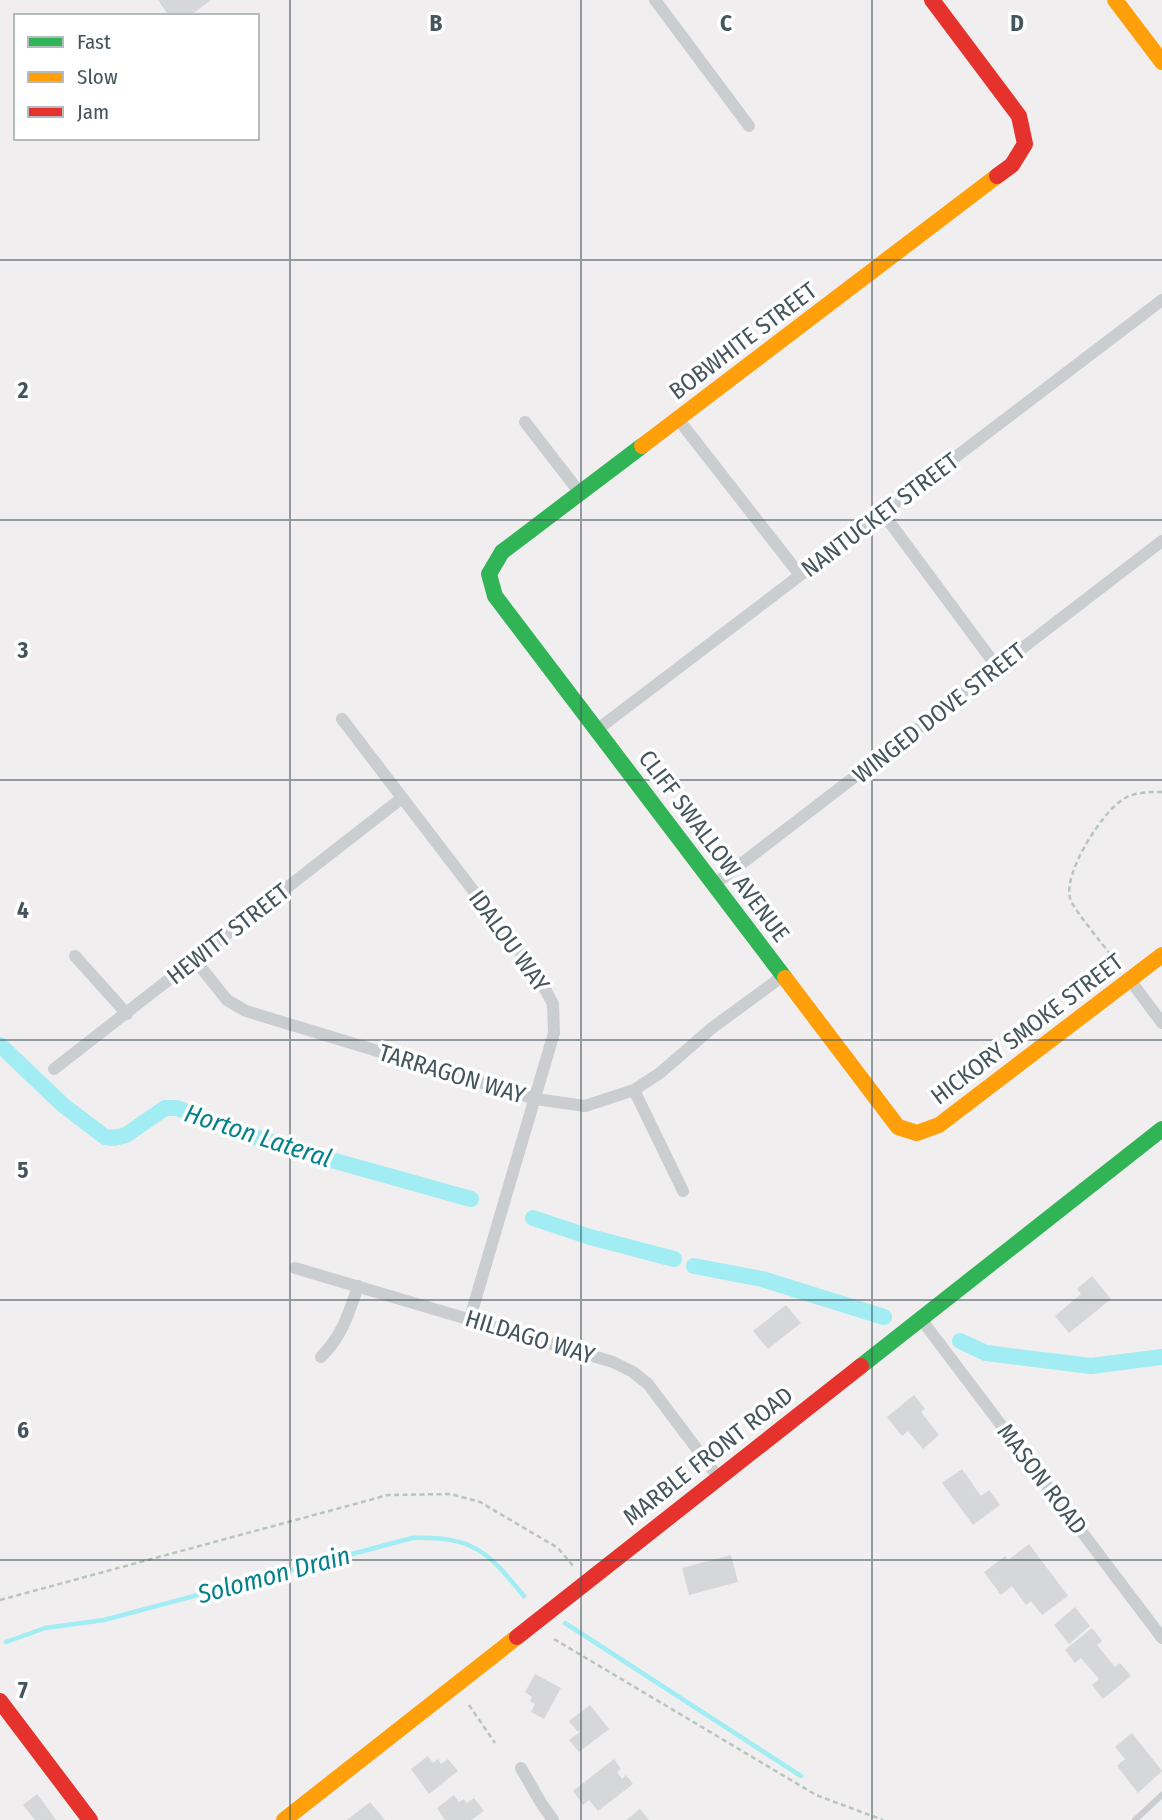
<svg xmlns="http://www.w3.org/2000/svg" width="1162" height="1820" viewBox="0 0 1162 1820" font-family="'Fira Sans Condensed',sans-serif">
	<rect width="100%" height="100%" fill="#f0eeef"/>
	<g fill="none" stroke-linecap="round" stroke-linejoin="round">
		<path stroke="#a1edf3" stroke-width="4.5" d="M565 1623 801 1776
			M6 1642 45 1628 104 1620 412 1538C473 1536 487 1551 524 1596"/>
		<path stroke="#a1edf3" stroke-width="16" d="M0 1045 63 1105 105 1137 114 1138 126 1135 165 1108H177L242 1133 310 1154 471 1199
			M533 1218 590 1237 674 1259
			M694 1266 762 1279 884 1317
			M960 1341 986 1353 1091 1366 1162 1357"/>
	</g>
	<path fill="#d6d7d9" d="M158 0H211L190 16H169Z
		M1092 1276 1111 1299 1069 1333 1055 1316 1081 1294 1077 1289Z
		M786 1305 801 1323 768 1349 753 1331Z
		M914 1395 925 1409 921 1412 939 1435 923 1449 908 1431 902 1436 887 1417Z
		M962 1469 981 1496 989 1490 1000 1505 973 1525 942 1483Z
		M1029 1544 1068 1596 1042 1615 1031 1601 1026 1605 1012 1586 1001 1595 984 1572 1005 1556 1008 1560Z
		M731 1555 738 1582 689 1595 682 1568Z
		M1075 1607 1090 1626 1069 1644 1054 1625Z
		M1092 1628 1102 1641 1097 1645 1115 1667 1120 1663 1131 1676 1103 1699 1092 1685 1099 1679 1081 1658 1075 1663 1065 1650Z
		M535 1674 561 1688 544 1719 531 1712 535 1704 530 1701 532 1697 525 1692Z
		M590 1705 609 1729 579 1752 569 1740 581 1731H577L569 1721Z
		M1132 1733 1162 1771 1138 1793 1117 1766 1125 1759 1115 1747Z
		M428 1756 433 1763 438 1759 441 1764 448 1759 458 1771 429 1794 411 1769Z
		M614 1759 621 1769 617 1772 622 1779 626 1775 633 1784 598 1811 589 1800 583 1805 573 1791Z
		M37 1794 56 1820H35L23 1805Z
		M454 1795 459 1802 464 1799 467 1803 474 1798 484 1811 471 1820H445L437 1808Z
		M370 1802 385 1820H347Z
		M640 1809 649 1820H626Z"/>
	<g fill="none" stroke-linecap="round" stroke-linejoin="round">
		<path stroke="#b7c5bf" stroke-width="2.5" stroke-dasharray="5 3.5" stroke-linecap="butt" d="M1121 968C1111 954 1073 910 1070 898 1063 873 1103 810 1125 798 1136 792 1150 792 1162 792
			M0 1600 388 1495 451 1494 480 1502 558 1548 574 1567
			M554 1639 816 1795 883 1820
			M469 1705 495 1743"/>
		<path stroke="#caced0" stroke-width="6" d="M1135 1820 1162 1795"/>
		<path stroke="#caced0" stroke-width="12" d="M655 0 749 126
			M678 419 800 575
			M525 422 580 493
			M882 512 997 667
			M342 719 537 974 553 1004 554 1033 470 1318
			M598 729 1162 300
			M715 884 1162 541
			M75 956 127 1014
			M195 960 227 1000 246 1011 536 1099 585 1106 634 1090 660 1073 712 1028 783 976
			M1130 980 1162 1023
			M54 1069 402 798
			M634 1090 683 1191
			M295 1268 613 1362 633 1372 648 1384 718 1477
			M921 1319 1162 1638
			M321 1357C342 1336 349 1313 358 1286
			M521 1768 541 1803 553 1820"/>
		<path stroke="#30b455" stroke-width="16" d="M642 446 502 552 489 574 495 596 785 978
			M861 1366 1162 1129"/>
		<path stroke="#ff9f0a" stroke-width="16" d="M1115 0 1162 62
			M642 446 997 176
			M785 978 898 1127 917 1133 939 1125 1162 955
			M284 1820 517 1637"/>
		<path stroke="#e5322d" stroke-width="16" d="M932 0 1019 116 1025 144 1012 165 997 176
			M517 1637 861 1366
			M0 1701 90 1820"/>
	</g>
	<path fill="none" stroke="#44555d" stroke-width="2" stroke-opacity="0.55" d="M290 0V1820M581 0V1820M872 0V1820M0 260H1162M0 520H1162M0 780H1162M0 1040H1162M0 1300H1162M0 1560H1162"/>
	<g text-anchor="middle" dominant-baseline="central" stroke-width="7" stroke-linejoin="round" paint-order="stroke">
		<g font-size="24" fill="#44555d" stroke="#fff">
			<text transform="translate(743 341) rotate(-37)">BOBWHITE STREET</text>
			<text transform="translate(880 515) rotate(-37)">NANTUCKET STREET</text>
			<text transform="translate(939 713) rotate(-38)">WINGED DOVE STREET</text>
			<text transform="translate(714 846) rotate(53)">CLIFF SWALLOW AVENUE</text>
			<text transform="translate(228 934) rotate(-38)">HEWITT STREET</text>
			<text transform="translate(509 941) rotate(54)">IDALOU WAY</text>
			<text transform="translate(1027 1029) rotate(-37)">HICKORY SMOKE STREET</text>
			<text transform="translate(452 1074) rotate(17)">TARRAGON WAY</text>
			<text transform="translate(530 1337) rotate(17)">HILDAGO WAY</text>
			<text transform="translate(708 1456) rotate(-38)">MARBLE FRONT ROAD</text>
			<text transform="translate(1042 1479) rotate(53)">MASON ROAD</text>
		</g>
		<g font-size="26" font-style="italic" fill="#04818b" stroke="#fff">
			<text transform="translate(258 1136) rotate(18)">Horton Lateral</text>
			<text transform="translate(274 1575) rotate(-15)">Solomon Drain</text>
		</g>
	</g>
	<g font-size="23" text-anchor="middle" font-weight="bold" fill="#44555d" stroke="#fff" stroke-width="7" stroke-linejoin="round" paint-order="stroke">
		<text x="436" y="31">B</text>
		<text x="726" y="31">C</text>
		<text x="1017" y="31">D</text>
		<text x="23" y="398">2</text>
		<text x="23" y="658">3</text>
		<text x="23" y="918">4</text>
		<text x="23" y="1178">5</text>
		<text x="23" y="1438">6</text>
		<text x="23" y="1698">7</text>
	</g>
	<rect x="14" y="14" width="245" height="126" fill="#ffffff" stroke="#b4bbbe" stroke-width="2"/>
	<rect x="28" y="37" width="35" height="10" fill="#30b455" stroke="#b4bbbe" stroke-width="2"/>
	<text x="77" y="49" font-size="21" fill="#44555d">Fast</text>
	<rect x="28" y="72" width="35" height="10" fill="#ff9f0a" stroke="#b4bbbe" stroke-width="2"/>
	<text x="77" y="84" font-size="21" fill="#44555d">Slow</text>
	<rect x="28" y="107" width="35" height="10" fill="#e5322d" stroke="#b4bbbe" stroke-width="2"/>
	<text x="77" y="119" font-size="21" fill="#44555d">Jam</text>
</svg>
